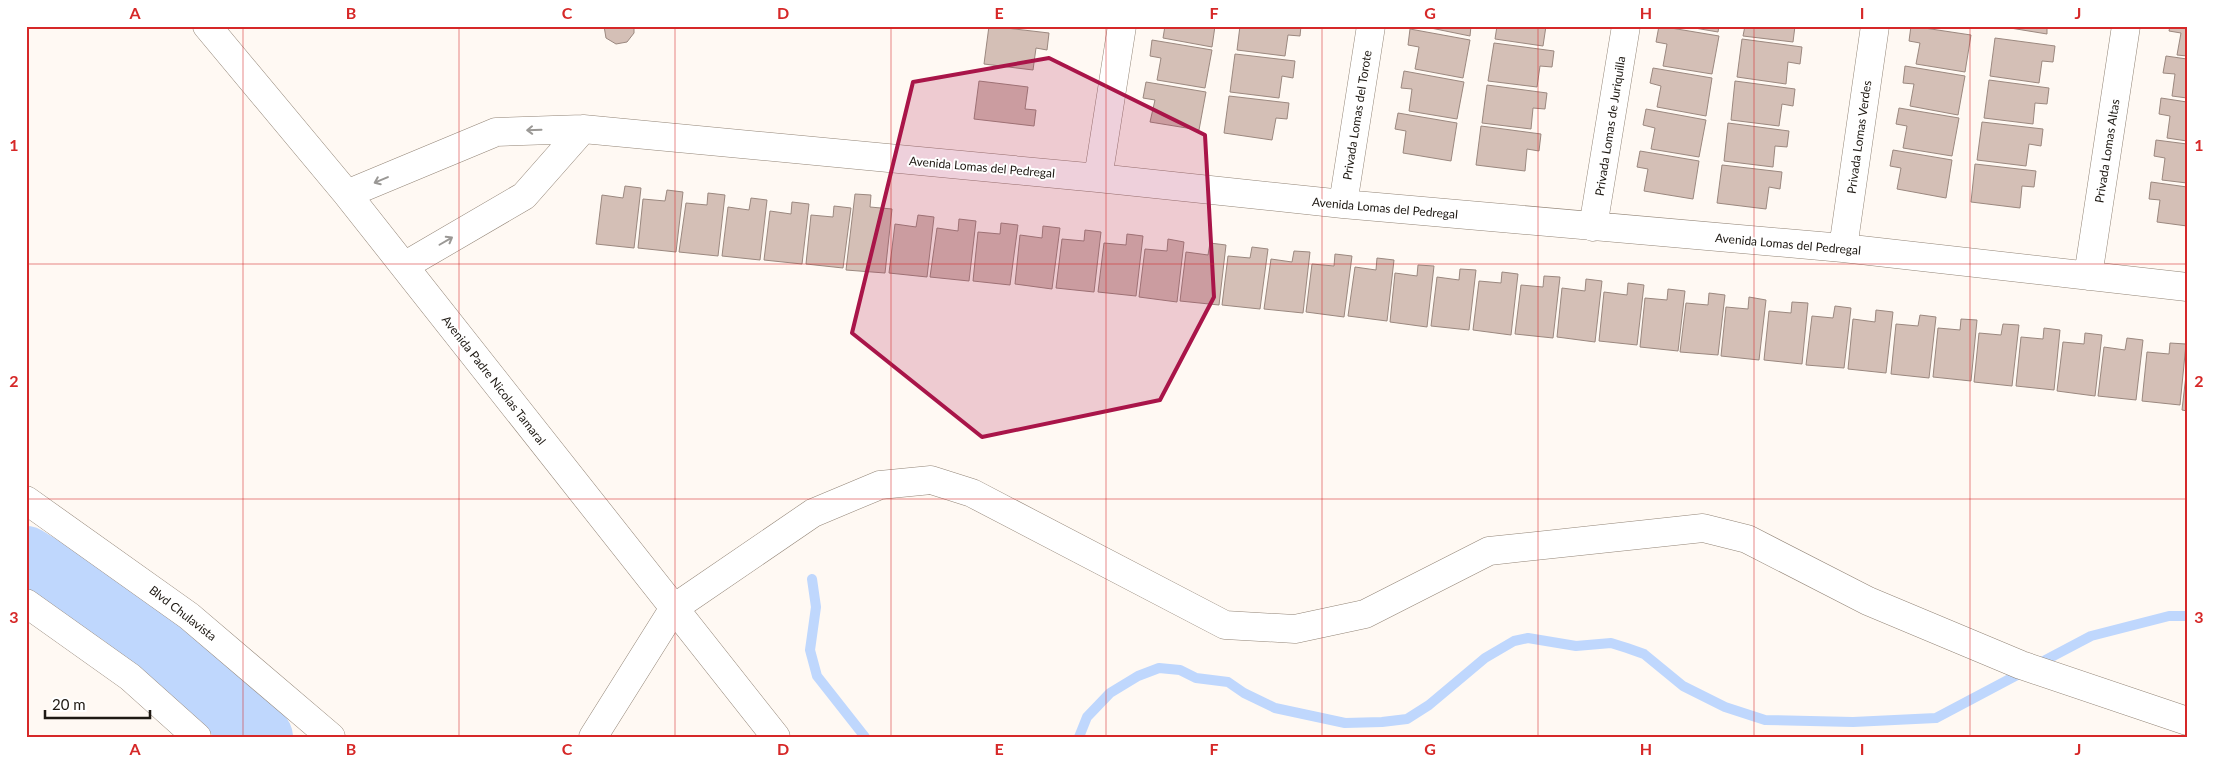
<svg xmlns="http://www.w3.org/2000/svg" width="2213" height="763" viewBox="0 0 2213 763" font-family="Lato,sans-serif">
	<rect width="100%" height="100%" fill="#fff9f3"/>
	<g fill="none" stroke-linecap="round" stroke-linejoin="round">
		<path stroke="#bfd7fd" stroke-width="10" d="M812 579 816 607 810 650 817 676 865 737
			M1079 737 1087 717 1110 693 1138 676 1159 668 1180 670 1196 678 1228 682 1244 693 1275 708 1345 723 1382 722 1407 719 1429 705 1485 658 1514 641 1528 638 1576 646 1611 643 1627 648 1644 654 1683 686 1725 707 1765 720 1853 722 1936 718 2091 636 2169 616H2187"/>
		<path stroke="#bfd7fd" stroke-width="62" d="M26 557 123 616 262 737"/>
	</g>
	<path fill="#d4bfb6" stroke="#9b887f" d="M604 26H634V33L627 42 616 44 606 38Z
		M989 26 1049 33 1047 50 1036 48 1033 70 984 64Z
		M1165 26H1215L1212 47 1163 38Z
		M1240 26H1301L1300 36 1288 35 1285 56 1237 50Z
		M1421 26H1471L1470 36Z
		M1497 26H1546L1543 46 1495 39Z
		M1659 26 1719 36 1712 74 1663 66 1667 44 1656 42Z
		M1683 26H1719L1718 32Z
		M1745 26H1795L1793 42 1743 36Z
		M1911 26 1971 35 1965 72 1916 64 1920 43 1909 41Z
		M1998 26H2047V34Z
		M2170 26H2187V56L2177 55 2181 33 2169 31Z
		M1410 29 1470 40 1463 78 1415 69 1419 47 1408 45Z
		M1995 38 2055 46 2053 62 2042 61 2039 83 1990 76Z
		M1742 39 1802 47 1800 64 1788 62 1786 84 1737 77Z
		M1152 40 1212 50 1205 88 1157 80 1161 58 1150 56Z
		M1494 43 1554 51 1552 67 1540 66 1537 87 1488 81Z
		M1235 54 1295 61 1293 78 1282 76 1279 98 1230 92Z
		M2166 56 2187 59V98L2172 96 2175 74 2163 73Z
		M1905 66 1965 76 1958 115 1910 106 1914 84 1903 83Z
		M1653 68 1712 78 1706 116 1657 107 1661 86 1650 83Z
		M1404 71 1464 82 1457 119 1409 111 1412 89 1401 88Z
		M1989 80 2049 88 2047 104 2035 103 2033 124 1984 118Z
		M979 81 1028 87 1025 109 1036 110 1034 126 974 119Z
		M1735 81 1795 89 1793 106 1782 104 1779 126 1731 120Z
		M1146 82 1206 92 1199 130 1150 122 1155 100 1143 98Z
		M1487 85 1547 93 1545 109 1533 108 1531 129 1482 123Z
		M1229 96 1289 103 1287 119 1276 118 1272 140 1224 133Z
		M2161 98 2187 102V141L2167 138 2170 116 2159 114Z
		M1899 108 1959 118 1952 156 1903 148 1907 126 1896 124Z
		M1646 109 1706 120 1699 157 1651 149 1655 128 1643 125Z
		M1398 113 1457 123 1451 161 1403 153 1406 131 1395 129Z
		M1982 122 2043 129 2041 146 2029 144 2026 166 1977 160Z
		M1728 123 1789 131 1787 147 1775 146 1773 167 1724 161Z
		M1481 126 1541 134 1539 151 1527 149 1525 171 1476 165Z
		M2156 140 2187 144V183L2162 180 2165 158 2154 156Z
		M1893 150 1952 160 1946 198 1897 189 1901 168 1890 166Z
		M1640 151 1699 161 1693 199 1644 191 1648 169 1637 167Z
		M1975 164 2036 171 2034 187 2022 186 2020 208 1971 202Z
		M1722 165 1782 172 1780 189 1769 187 1766 209 1717 203Z
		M2151 182 2187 187V226L2157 222 2160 200 2149 199Z
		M625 186 641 188 634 248 596 244 602 195 623 198Z
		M667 190 683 192 676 252 638 248 643 199 665 201Z
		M708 193 725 195 718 256 679 252 686 203 707 205Z
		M855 194 871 195 870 207 892 209 885 273 846 270Z
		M751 198 767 200 760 260 722 256 728 207 749 210Z
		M792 202 809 204 802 264 764 260 770 211 791 214Z
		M834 206 851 208 843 268 806 264 811 215 833 217Z
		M918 215 934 217 927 277 889 273 895 224 916 227Z
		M959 219 976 221 969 281 930 277 937 228 958 231Z
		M1001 223 1018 225 1010 285 973 281 978 232 1000 234Z
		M1043 226 1060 228 1052 289 1015 284 1020 235 1042 238Z
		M1085 230 1101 232 1094 292 1056 288 1062 239 1084 241Z
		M1127 234 1143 236 1136 296 1098 292 1104 243 1126 245Z
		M1168 239 1184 242 1177 302 1139 297 1145 249 1167 251Z
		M1210 243 1226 245 1219 305 1180 301 1186 252 1208 255Z
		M1252 247 1268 249 1260 309 1222 305 1228 256 1250 258Z
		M1294 251 1310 252 1303 313 1264 309 1271 259 1292 262Z
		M1335 254 1352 256 1344 317 1306 312 1312 264 1334 266Z
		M1377 258 1394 260 1387 321 1348 316 1355 267 1376 270Z
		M1418 265 1434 266 1427 327 1390 322 1395 273 1417 276Z
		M1460 269 1476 270 1469 330 1431 326 1437 277 1459 280Z
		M1502 272 1518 274 1511 335 1473 330 1479 281 1501 283Z
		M1544 276 1560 277 1553 338 1515 334 1521 285 1543 287Z
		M1586 279 1602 281 1595 342 1557 337 1562 288 1585 291Z
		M1628 283 1644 285 1637 345 1599 341 1604 292 1627 295Z
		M1668 289 1685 291 1678 351 1640 347 1645 298 1667 300Z
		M1709 293 1725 295 1718 355 1680 352 1686 303 1708 305Z
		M1749 297 1766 300 1759 360 1721 356 1726 307 1748 309Z
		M1792 302 1808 303 1802 364 1764 360 1769 311 1791 313Z
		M1835 306 1851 308 1844 368 1806 365 1812 316 1833 318Z
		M1876 310 1893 312 1886 373 1848 369 1853 319 1875 322Z
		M1920 315 1936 317 1929 378 1891 374 1896 324 1918 326Z
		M1961 319 1977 320 1971 381 1933 377 1938 328 1960 330Z
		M2003 324 2019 325 2012 386 1974 382 1979 333 2001 335Z
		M2044 328 2060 330 2054 390 2016 386 2021 337 2043 339Z
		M2085 333 2102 335 2095 396 2057 391 2063 342 2084 344Z
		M2127 338 2143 340 2136 400 2098 396 2104 347 2125 350Z
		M2170 343 2186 344 2180 405 2142 401 2147 352 2169 354Z
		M2187 366V411L2182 410Z"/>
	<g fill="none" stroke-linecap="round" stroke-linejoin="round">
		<g stroke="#938577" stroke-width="29">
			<path id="minor" d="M207 26 347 194 776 737
				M1098 178 1122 26
				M347 194 496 132 583 129 1098 178 1343 204 1843 248 2187 287
				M1343 204 1371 26
				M1593 227 1626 26
				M1843 248 1875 26
				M404 266 524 196 583 129
				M2088 276 2126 26
				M26 500 189 616 331 737
				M26 603 130 677 197 737
				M593 737 674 608 813 513 880 485 931 480 972 493 1225 625 1295 629 1365 614 1489 551 1703 528 1747 539 1868 601 2021 665 2187 721"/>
		</g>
		<use href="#minor" stroke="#fff" stroke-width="28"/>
	</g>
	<defs><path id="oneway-shaft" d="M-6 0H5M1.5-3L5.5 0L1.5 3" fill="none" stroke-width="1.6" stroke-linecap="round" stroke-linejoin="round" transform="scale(1.25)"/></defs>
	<g stroke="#9a9895">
		<use href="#oneway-shaft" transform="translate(534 130) rotate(178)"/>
		<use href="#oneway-shaft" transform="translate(381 180) rotate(157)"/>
		<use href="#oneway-shaft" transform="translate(446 241) rotate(-30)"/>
	</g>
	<path fill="#a91549" fill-opacity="0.2" stroke="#a91549" stroke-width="4" stroke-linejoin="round" d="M1049 58 1205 135 1214 297 1160 400 982 437 852 333 913 82Z"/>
	<path fill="none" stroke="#d62828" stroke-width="1" stroke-opacity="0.55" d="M243 26V737M459 26V737M675 26V737M891 26V737M1106 26V737M1322 26V737M1538 26V737M1754 26V737M1970 26V737M26 264H2187M26 499H2187"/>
	<g text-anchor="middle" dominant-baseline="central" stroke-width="4" stroke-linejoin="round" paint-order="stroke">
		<g font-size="12" fill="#1e1913" stroke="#fff">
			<text transform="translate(1357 115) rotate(-81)">Privada Lomas del Torote</text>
			<text transform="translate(1610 126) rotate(-81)">Privada Lomas de Juriquilla</text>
			<text transform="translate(1859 137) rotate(-82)">Privada Lomas Verdes</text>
			<text transform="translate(2107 151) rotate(-81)">Privada Lomas Altas</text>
			<text transform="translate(982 167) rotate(5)">Avenida Lomas del Pedregal</text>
			<text transform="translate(1385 208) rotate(5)">Avenida Lomas del Pedregal</text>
			<text transform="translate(1788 244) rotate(5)">Avenida Lomas del Pedregal</text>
			<text transform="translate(494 380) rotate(52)">Avenida Padre Nicolas Tamaral</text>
			<text transform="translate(183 613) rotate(38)">Blvd Chulavista</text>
		</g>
	</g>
	<rect width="2213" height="763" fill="none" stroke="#ffffff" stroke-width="55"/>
	<path d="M45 710v8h105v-8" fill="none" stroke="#1e1913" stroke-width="2.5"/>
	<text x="52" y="710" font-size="15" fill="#1e1913" stroke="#ffffff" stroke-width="4" paint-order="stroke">20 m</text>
	<rect x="28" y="28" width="2158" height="708" fill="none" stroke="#d62828" stroke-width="2"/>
	<g font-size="16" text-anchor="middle" font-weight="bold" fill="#d62828">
		<text x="135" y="19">A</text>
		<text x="351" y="19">B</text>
		<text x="567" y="19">C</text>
		<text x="783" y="19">D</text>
		<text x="999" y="19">E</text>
		<text x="1214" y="19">F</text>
		<text x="1430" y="19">G</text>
		<text x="1646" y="19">H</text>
		<text x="1862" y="19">I</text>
		<text x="2078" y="19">J</text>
		<text x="14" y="151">1</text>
		<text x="2199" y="151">1</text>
		<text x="14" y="387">2</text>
		<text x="2199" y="387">2</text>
		<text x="14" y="623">3</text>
		<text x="2199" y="623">3</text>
		<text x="135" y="755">A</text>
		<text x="351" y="755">B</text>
		<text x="567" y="755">C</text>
		<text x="783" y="755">D</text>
		<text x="999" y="755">E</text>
		<text x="1214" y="755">F</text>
		<text x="1430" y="755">G</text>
		<text x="1646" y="755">H</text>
		<text x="1862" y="755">I</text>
		<text x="2078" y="755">J</text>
	</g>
</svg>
